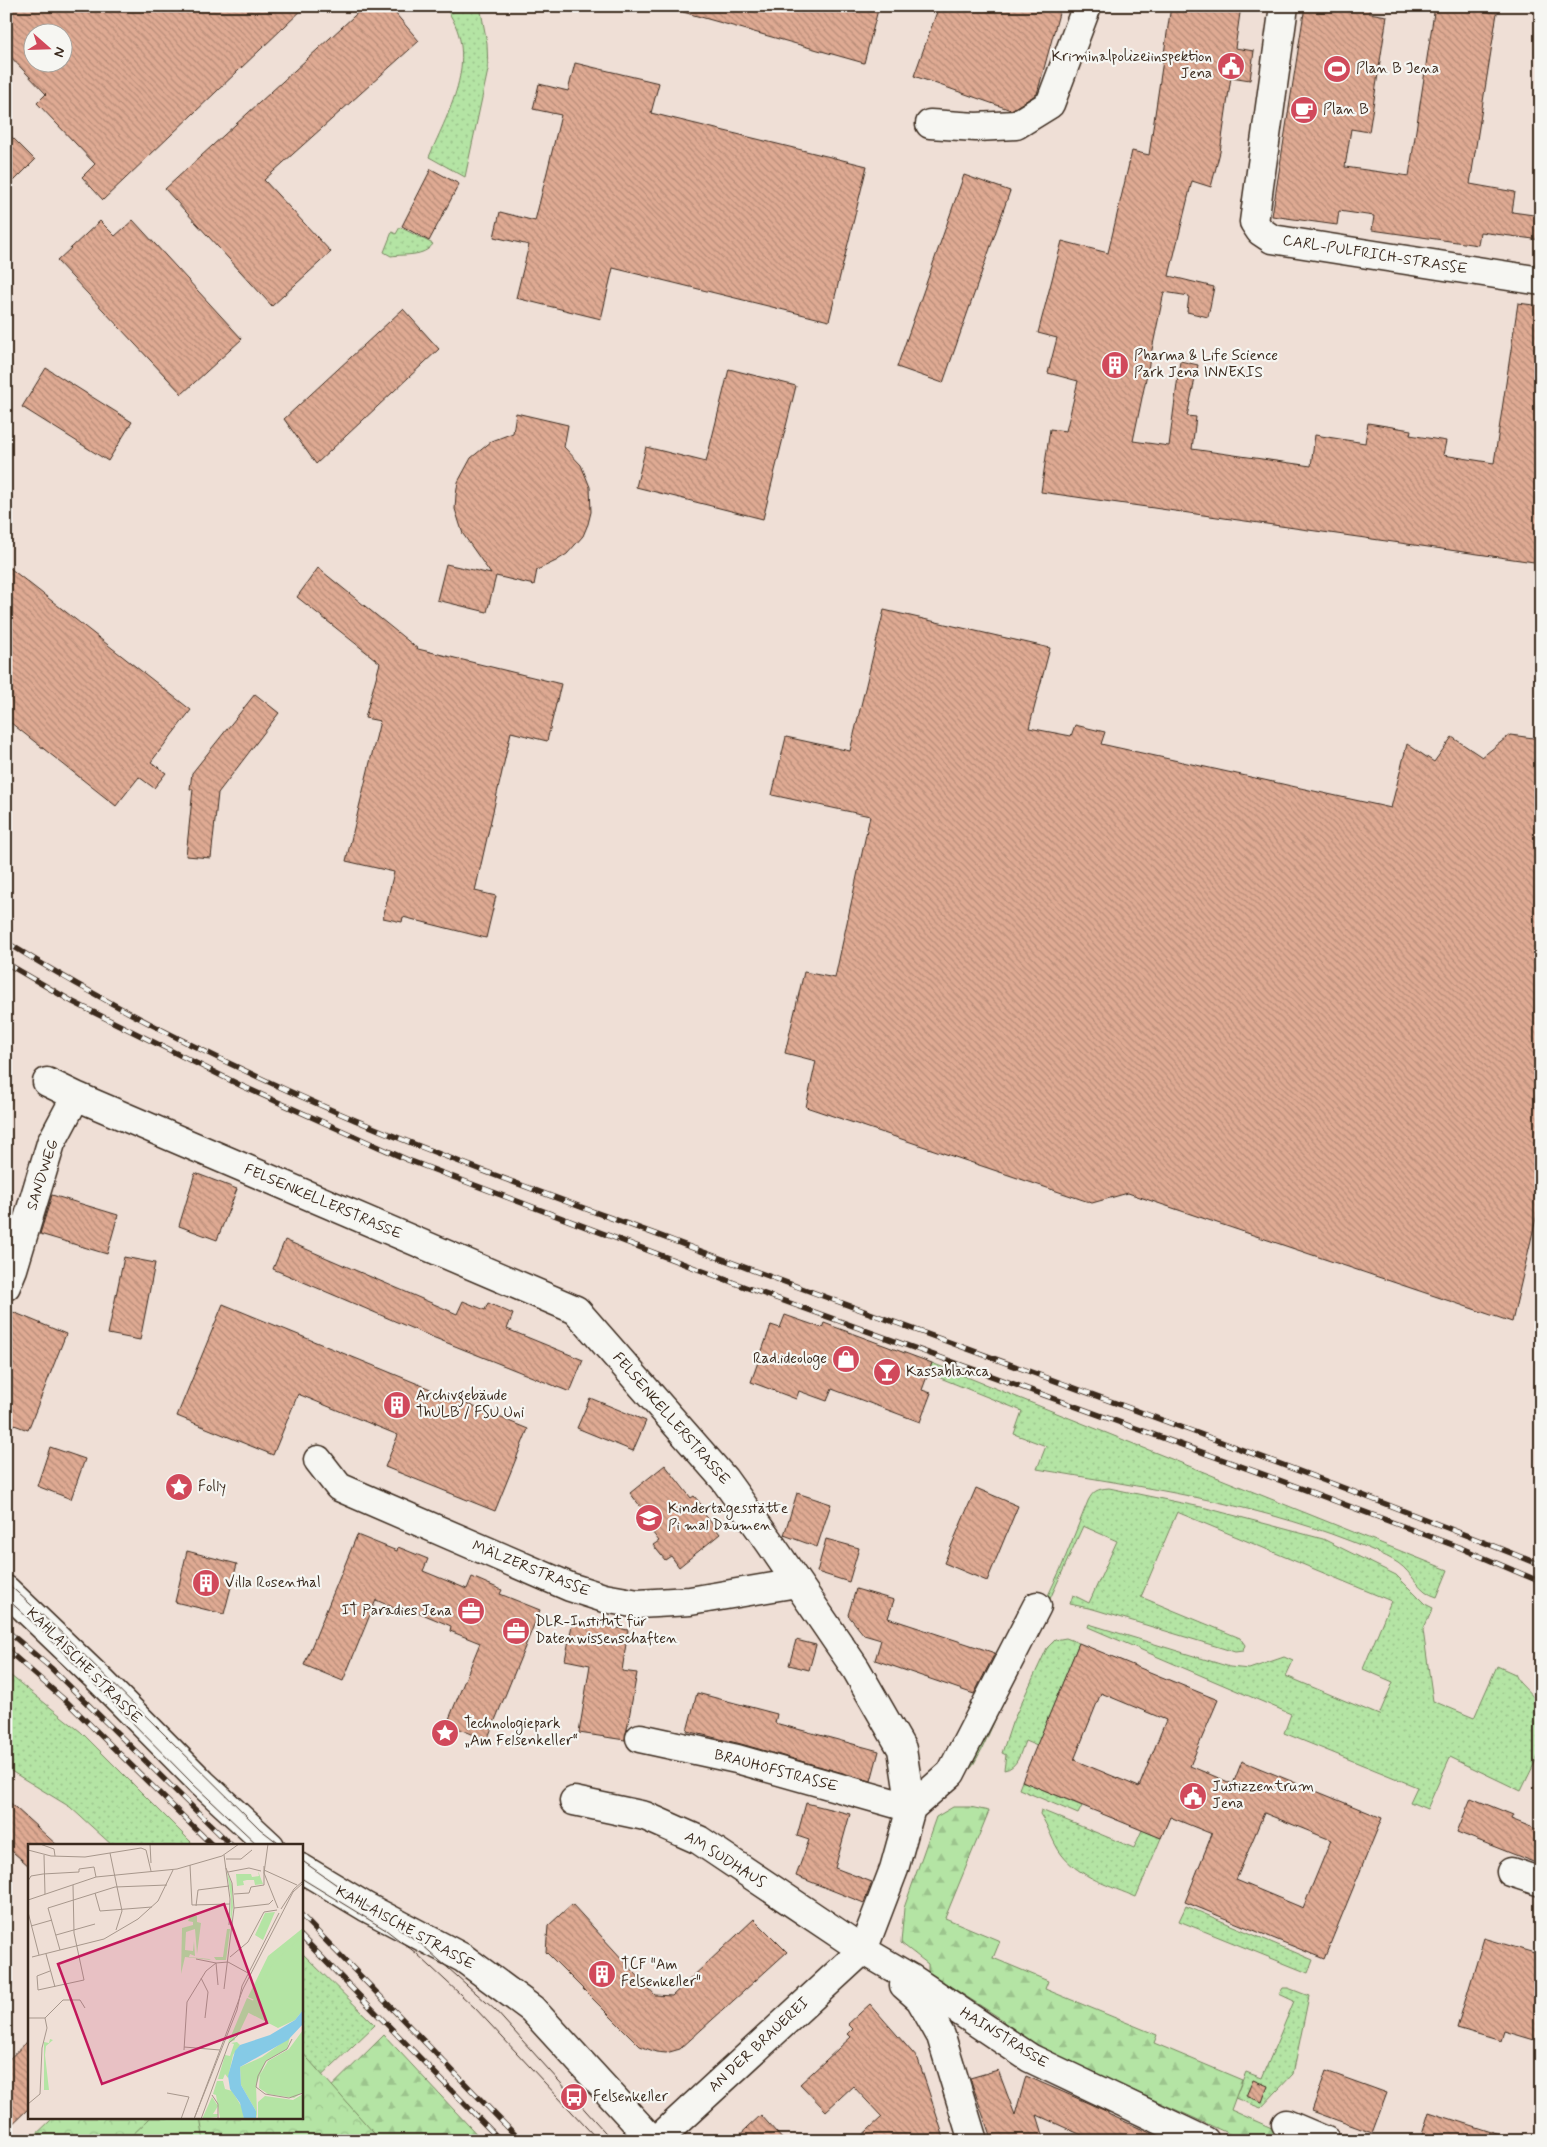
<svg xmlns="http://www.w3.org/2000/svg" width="1547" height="2147" viewBox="0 0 1547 2147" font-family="Mynerve,sans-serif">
	<defs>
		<pattern id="grass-dots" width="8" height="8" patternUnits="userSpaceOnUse" patternTransform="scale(1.25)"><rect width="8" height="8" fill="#b4e4a4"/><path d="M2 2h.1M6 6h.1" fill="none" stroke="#9cc48d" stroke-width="1.8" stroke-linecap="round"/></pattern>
		<pattern id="forest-firs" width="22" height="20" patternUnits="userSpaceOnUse" patternTransform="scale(1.25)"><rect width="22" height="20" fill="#b4e4a4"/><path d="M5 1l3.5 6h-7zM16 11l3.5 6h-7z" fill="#9cc48d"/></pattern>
		<pattern id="park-crowns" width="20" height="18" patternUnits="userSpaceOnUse" patternTransform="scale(1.25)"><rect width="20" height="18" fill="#b4e4a4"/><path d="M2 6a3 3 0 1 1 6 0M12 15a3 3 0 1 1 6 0" fill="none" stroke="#9cc48d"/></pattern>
		<pattern id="building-back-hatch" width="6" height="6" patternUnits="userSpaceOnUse" patternTransform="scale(1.25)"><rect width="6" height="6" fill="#dfaa93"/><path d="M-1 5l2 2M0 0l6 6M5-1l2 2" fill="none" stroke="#b68b77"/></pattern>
	</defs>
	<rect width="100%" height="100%" fill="#efdfd6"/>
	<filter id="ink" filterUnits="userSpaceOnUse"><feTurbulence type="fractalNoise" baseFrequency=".02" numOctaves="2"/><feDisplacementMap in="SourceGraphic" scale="10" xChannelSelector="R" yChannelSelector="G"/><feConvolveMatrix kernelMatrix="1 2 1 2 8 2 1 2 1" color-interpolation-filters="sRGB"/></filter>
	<g filter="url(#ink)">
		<path fill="url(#grass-dots)" stroke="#788761" d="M444 6H480L487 43 488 70 465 177 429 157C450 108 482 55 444 6Z
			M400 227 433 244C424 257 405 254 391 256L384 252 392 232 396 234Z
			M932 1363 1448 1570 1437 1597C1418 1592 1413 1573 1398 1563 1384 1554 1365 1547 1350 1541 1250 1502 1141 1487 1037 1469L1046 1446 1014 1434 1022 1411 928 1373Z
			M1109 1488 1206 1508 1323 1539 1396 1575 1425 1604 1433 1608 1423 1630 1433 1701 1474 1718 1497 1666 1515 1674 1519 1682 1541 1705V1750L1521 1791 1450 1757 1427 1809 1410 1802 1417 1787 1284 1733 1291 1714 1088 1627 1089 1624 1230 1667 1249 1669 1284 1657 1293 1661 1286 1676 1379 1715 1393 1682 1363 1669 1391 1601 1177 1512 1141 1597 1240 1638 1245 1645 1243 1651 1235 1652 1093 1609 1070 1604 1073 1595 1089 1603 1117 1541 1083 1526 982 1749 972 1767 965 1771 1061 1568 1088 1501C1093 1491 1097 1489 1109 1488Z
			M1066 1638 1079 1643 1037 1746 1025 1741C1020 1753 1018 1768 1004 1770L1006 1755 1002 1753 1012 1723 1047 1648 1055 1640Z
			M6 1672 81 1732 195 1846H113L70 1807 6 1768Z
			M1022 1781 1082 1806 1078 1814 1019 1789Z
			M1041 1810 1134 1848 1142 1830 1161 1838 1136 1897C1112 1887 1079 1877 1062 1855 1052 1842 1049 1827 1040 1814Z
			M1186 1906 1313 1960 1308 1973 1179 1921Z
			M301 1952 375 2025 310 2087 301 2084Z
			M1283 1988H1288L1309 1996 1293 2074 1261 2108 1235 2098 1246 2072 1262 2078 1294 2001 1279 1994Z"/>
		<path fill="url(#forest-firs)" stroke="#788761" d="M953 1807H970L989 1811 945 1918 1000 1941 993 1958 1048 1981 1045 1989 1157 2035 1154 2043 1242 2080 1231 2110 1301 2141H1245L1008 2034 1003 2020 928 1972V1964L901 1943 904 1908 936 1817Z
			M384 2035 483 2141H314L301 2117Z"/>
		<path fill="url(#park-crowns)" stroke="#788761" d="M301 2051 381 2141H29L53 2118H301Z"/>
		<path fill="#b4e4a4" stroke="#788761" d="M150 2118H200L204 2141H126Z"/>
		<path fill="url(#building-back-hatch)" stroke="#3b2a1e" fill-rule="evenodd" d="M6 6H306L103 200 82 177 95 164 37 103 46 94 6 52ZM32 32H62V62H32Z
			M365 6H389L419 41 264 180 331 252 272 306 165 189Z
			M684 6H879L864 63 683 12Z
			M939 6H1061L1037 94 1011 110 914 76Z
			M1171 6H1241L1235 48 1254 51 1250 80 1231 77 1220 152 1211 187 1192 181 1169 276 1214 287 1208 317 1187 312 1189 296 1164 292 1133 441 1169 446 1180 361 1198 365 1187 416 1196 417 1192 449 1311 466 1315 435 1365 443 1368 423 1411 430 1410 435 1446 441 1443 455 1494 463 1518 303 1541 306V515L1534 562 1041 492 1050 429 1066 431 1078 381 1048 373 1057 338 1038 333 1062 241 1108 253 1132 151 1149 155Z
			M1305 6H1370L1369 13 1387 16 1369 132 1351 129 1345 167 1409 176 1435 6H1451L1497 13 1470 184 1515 192 1512 212 1541 216V240L1480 232 1478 245 1372 230 1374 216 1339 211 1337 225 1272 216Z
			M575 63 659 83 651 113 867 166 829 321 613 268 601 319 516 298 529 245 494 237 500 212 535 221 561 115 533 109 539 84 568 91Z
			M6 131 35 160 6 189Z
			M431 169 459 184 429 241 402 226Z
			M964 175 1010 191 943 383 897 367Z
			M133 220 242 339 182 394 57 261 100 221 115 236Z
			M403 309 439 349 316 464 284 419Z
			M46 368 132 422 108 461 22 407Z
			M729 369 796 386 763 519 636 487 646 447 706 462Z
			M516 413 568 425 564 447 581 465 590 487 591 512 588 524 583 536 567 554 556 561 537 570 534 585 496 576 487 612 437 600 446 564 491 574 463 534 455 509 456 495 458 482 471 458 492 441 513 433Z
			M6 565 191 710 151 762 166 773 154 788 139 777 116 806 6 719Z
			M318 568 418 649 561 684 547 741 511 732 475 891 496 896 486 938 403 917 402 922 383 918 394 872 346 861 380 721 365 718 380 663 297 597Z
			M884 610 1050 648 1029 728 1071 736 1075 725 1105 732 1101 744 1391 808 1407 744 1434 762 1452 737 1482 757 1510 735 1541 739V1197L1512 1322 1128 1193 1092 1203 806 1107 816 1061 785 1053 804 972 835 978 870 816 772 795 786 737 850 751Z
			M255 694 279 713 218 793 211 858 186 856 193 789H190L192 773Z
			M195 1173 237 1189 217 1240 179 1226Z
			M52 1195 118 1215 107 1254 40 1234Z
			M285 1240 457 1314 463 1301 485 1310 488 1303 513 1314 507 1329 583 1360 570 1392 425 1334 273 1269Z
			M124 1257 155 1263 140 1340 108 1334Z
			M223 1304 528 1429 495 1511 385 1467 398 1435 298 1394 273 1455 177 1416Z
			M13 1312 66 1334 28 1430 6 1422V1328Z
			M785 1315 822 1328 824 1323 932 1363 922 1390 931 1393 920 1422 832 1389 827 1401 799 1391 796 1399 751 1382 771 1325 780 1328Z
			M590 1398 646 1421 633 1451 577 1428Z
			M50 1447 85 1459 71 1499 37 1486Z
			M665 1465 691 1498 694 1496 705 1509 702 1511 720 1534 679 1567 671 1556 665 1560 653 1545 659 1541 639 1515 644 1511 630 1493Z
			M976 1488 1018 1506 987 1581 944 1563Z
			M797 1493 831 1504 817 1547 784 1535Z
			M357 1535 397 1551 398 1547 428 1559 423 1571 467 1589 472 1577 502 1590 500 1594 540 1610 487 1740 447 1724 480 1643 450 1631 451 1626 408 1608 406 1613 376 1600 343 1681 304 1665Z
			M826 1539 859 1548 849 1582 817 1572Z
			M187 1551 237 1564 224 1614 175 1602Z
			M856 1589 894 1600 888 1618 995 1653 974 1694 875 1660 881 1640 864 1635 848 1615Z
			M573 1620 628 1630 622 1671 637 1673 625 1740 579 1733 590 1665 565 1660Z
			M796 1640 816 1645 809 1670 789 1665Z
			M1079 1643 1218 1700 1190 1766 1233 1784 1242 1761 1382 1818 1324 1959 1185 1902 1212 1834 1170 1817 1161 1838 1022 1781ZM1101 1693 1166 1720 1139 1787 1074 1760ZM1264 1813 1331 1840 1303 1908 1236 1880Z
			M697 1693 777 1714 775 1723 879 1751 871 1781 741 1744 687 1731Z
			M1471 1798 1513 1815 1511 1819 1541 1831V1865L1457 1832Z
			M6 1799 58 1846H29V1866L6 1846Z
			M806 1803 850 1814 835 1868 872 1882 864 1903 796 1876 809 1840 797 1836Z
			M572 1904 655 1995 672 1996 754 1919 787 1952 680 2049 666 2053 656 2052 640 2046 546 1952 548 1926Z
			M1484 1938 1541 1955V2042L1504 2031 1501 2041 1457 2028Z
			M870 2004 918 2059 945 2141H856L882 2117 853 2086 826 2111 800 2084 851 2037 848 2034 853 2029 848 2024Z
			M29 2040V2108L6 2130V2062Z
			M998 2070 1015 2115 1026 2076 1079 2099 1108 2112V2114L1168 2141H1095L1037 2115 1045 2141H992L970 2078Z
			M1326 2071 1387 2093 1372 2133 1312 2111Z
			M1253 2080 1268 2086 1262 2102 1246 2096Z
			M1429 2112 1507 2137 1506 2141H1420Z
			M761 2115 784 2141H733Z"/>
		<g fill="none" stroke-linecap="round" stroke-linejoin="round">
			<g stroke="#3b2a1e" stroke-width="31">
				<path id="minor" d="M1284 6 1254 222 1260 231 1272 239 1541 281
					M930 124 976 127 1016 125 1050 104 1087 6
					M47 1082 76 1096 576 1310 724 1479 770 1543 856 1669 902 1749 911 1808 894 1869 863 1950 656 2141
					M6 1286 13 1269 51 1143 76 1096
					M318 1460 339 1487 570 1587 604 1598 638 1604 690 1601 797 1583
					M640 1738 737 1759 911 1808 951 1773 1037 1606
					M574 1801 645 1816 699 1840 863 1950 909 1977 1030 2058 1205 2141
					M1511 1872 1541 1882
					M904 1985 920 1999 941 2036 973 2141
					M1286 2124 1326 2141"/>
			</g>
			<g stroke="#3b2a1e" stroke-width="31">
				<path id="major" d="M6 1590 102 1682 202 1783 270 1846
					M301 1868 366 1907 463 1958 532 2009 653 2141"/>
			</g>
			<use href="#minor" stroke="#f6f6f2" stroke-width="28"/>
			<use href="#major" stroke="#f6f6f2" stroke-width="28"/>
			<path stroke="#3b2a1e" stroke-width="1" d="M6 1582 64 1635 260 1829 282 1846
				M6 1598 38 1627 193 1784 259 1846
				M301 1860 420 1943 495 2010 613 2141
				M301 1878 386 1930 416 1953 475 2008 599 2141"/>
			<g stroke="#3b2a1e" stroke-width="5.5">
				<path id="rail" d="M6 942C117 1011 235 1069 355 1120 460 1164 568 1202 674 1241 963 1349 1255 1450 1541 1565
					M6 963 73 1002 242 1086 408 1160 748 1288 1279 1480 1461 1548 1541 1582
					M6 1630 51 1668 232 1846
					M6 1649 67 1702 213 1846
					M301 1915 521 2141
					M301 1936 501 2141"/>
			</g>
			<use href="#rail" stroke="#f6f6f2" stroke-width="4" stroke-dasharray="11" stroke-linecap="butt"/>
		</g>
	</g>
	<defs>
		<g id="civic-disc" transform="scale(1.4375)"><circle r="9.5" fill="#d1495b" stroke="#f6f6f2"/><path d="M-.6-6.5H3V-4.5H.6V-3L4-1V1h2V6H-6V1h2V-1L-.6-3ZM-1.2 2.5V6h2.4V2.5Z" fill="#fff"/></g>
		<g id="stadium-disc" transform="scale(1.4375)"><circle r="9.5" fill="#d1495b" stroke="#f6f6f2"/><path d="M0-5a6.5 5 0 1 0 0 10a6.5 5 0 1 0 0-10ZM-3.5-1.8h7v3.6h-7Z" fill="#fff"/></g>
		<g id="cafe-disc" transform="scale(1.4375)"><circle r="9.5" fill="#d1495b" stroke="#f6f6f2"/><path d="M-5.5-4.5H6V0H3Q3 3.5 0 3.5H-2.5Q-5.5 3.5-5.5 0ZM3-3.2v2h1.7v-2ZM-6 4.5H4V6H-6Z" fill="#fff"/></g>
		<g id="building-disc" transform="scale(1.4375)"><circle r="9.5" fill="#d1495b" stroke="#f6f6f2"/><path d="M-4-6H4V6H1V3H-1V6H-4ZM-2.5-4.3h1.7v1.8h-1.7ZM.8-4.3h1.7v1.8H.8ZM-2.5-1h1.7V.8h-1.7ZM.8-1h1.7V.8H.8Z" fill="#fff"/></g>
		<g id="shop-disc" transform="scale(1.4375)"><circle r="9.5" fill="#d1495b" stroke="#f6f6f2"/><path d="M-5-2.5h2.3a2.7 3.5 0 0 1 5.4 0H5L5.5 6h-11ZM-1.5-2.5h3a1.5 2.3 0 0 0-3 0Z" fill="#fff"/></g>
		<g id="bar-disc" transform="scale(1.4375)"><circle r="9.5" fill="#d1495b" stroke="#f6f6f2"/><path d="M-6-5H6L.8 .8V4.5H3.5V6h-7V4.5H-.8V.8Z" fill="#fff"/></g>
		<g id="sight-disc" transform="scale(1.4375)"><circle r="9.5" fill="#d1495b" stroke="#f6f6f2"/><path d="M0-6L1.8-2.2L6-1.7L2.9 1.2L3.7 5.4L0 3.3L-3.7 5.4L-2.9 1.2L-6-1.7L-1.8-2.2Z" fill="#fff"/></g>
		<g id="school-disc" transform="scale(1.4375)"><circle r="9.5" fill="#d1495b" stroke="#f6f6f2"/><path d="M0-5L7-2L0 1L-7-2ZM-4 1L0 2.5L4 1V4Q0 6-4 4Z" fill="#fff"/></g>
		<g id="office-disc" transform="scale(1.4375)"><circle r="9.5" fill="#d1495b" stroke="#f6f6f2"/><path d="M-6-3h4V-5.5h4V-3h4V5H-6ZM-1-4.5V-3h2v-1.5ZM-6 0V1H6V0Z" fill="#fff"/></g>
		<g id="bus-disc" transform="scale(1.4375)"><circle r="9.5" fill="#d1495b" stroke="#f6f6f2"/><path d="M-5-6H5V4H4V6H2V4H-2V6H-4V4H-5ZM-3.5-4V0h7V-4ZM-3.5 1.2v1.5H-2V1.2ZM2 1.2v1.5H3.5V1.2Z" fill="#fff"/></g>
	</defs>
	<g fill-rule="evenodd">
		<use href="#civic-disc" x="1231" y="66"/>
		<use href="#stadium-disc" x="1337" y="69"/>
		<use href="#cafe-disc" x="1304" y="110"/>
		<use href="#building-disc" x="1115" y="365"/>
		<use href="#shop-disc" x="846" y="1359"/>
		<use href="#bar-disc" x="887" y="1372"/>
		<use href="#building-disc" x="397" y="1405"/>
		<use href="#sight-disc" x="179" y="1487"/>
		<use href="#school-disc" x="649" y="1518"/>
		<use href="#building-disc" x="206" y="1583"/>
		<use href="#office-disc" x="471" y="1611"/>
		<use href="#office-disc" x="516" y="1631"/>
		<use href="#sight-disc" x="445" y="1733"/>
		<use href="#civic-disc" x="1193" y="1796"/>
		<use href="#building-disc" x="602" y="1974"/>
		<use href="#bus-disc" x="574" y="2097"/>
	</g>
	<g text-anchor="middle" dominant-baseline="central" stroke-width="4.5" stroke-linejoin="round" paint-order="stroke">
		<g font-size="15" fill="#3b2a1e" stroke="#f6f6f2" text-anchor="start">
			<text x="1212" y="57" text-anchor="end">Kriminalpolizeiinspektion<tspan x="1212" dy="17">Jena</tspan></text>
			<text x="1356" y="69">Plan B Jena</text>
			<text x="1323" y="110">Plan B</text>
			<text x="1134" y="356">Pharma &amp; Life Science<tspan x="1134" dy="17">Park Jena INNEXIS</tspan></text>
			<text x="827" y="1359" text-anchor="end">Rad.ideologe</text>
			<text x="906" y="1372">Kassablanca</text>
			<text x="416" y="1396">Archivgebäude<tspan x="416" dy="17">ThULB / FSU Uni</tspan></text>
			<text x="198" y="1487">Folly</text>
			<text x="668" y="1509">Kindertagesstätte<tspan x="668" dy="17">Pi mal Daumen</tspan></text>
			<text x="225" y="1583">Villa Rosenthal</text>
			<text x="452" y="1611" text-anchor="end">IT Paradies Jena</text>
			<text x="535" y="1622">DLR-Institut für<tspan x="535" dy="17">Datenwissenschaften</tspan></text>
			<text x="464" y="1724">Technologiepark<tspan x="464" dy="17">„Am Felsenkeller“</tspan></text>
			<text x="1212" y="1787">Justizzentrum<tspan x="1212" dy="17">Jena</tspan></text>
			<text x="621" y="1965">TCF "Am<tspan x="621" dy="17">Felsenkeller"</tspan></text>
			<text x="593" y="2097">Felsenkeller</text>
		</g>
		<g font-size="15" fill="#3b2a1e" stroke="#f6f6f2">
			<text transform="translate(1375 255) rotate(9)">CARL-PULFRICH-STRASSE</text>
			<text transform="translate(43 1175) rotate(-72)">SANDWEG</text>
			<text transform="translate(323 1202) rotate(23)">FELSENKELLERSTRASSE</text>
			<text transform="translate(671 1419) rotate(49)">FELSENKELLERSTRASSE</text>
			<text transform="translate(531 1569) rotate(22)">MÄLZERSTRASSE</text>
			<text transform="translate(84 1666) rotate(45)">KAHLAISCHE STRASSE</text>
			<text transform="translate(776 1771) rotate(15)">BRAUHOFSTRASSE</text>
			<text transform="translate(725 1860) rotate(32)">AM SUDHAUS</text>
			<text transform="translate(405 1928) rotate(29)">KAHLAISCHE STRASSE</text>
			<text transform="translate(1004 2038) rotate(32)">HAINSTRASSE</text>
			<text transform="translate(759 2045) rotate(-43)">AN DER BRAUEREI</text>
		</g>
	</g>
	<g transform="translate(28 1844)">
		<rect width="275" height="275" fill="#efdfd6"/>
		<path d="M163 71 169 72V78L173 79 169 110 167 85 158 88 157 106 165 107 166 97 167 112 162 110 161 113 181 115 183 116 157 113 153 130 154 84 165 81V78L160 77ZM219 154 226 157 209 193 206 191 207 196 200 199ZM262 193 259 205 238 217 228 241 229 270 228 275V267L213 241 212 223 234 213ZM22 195 25 196 18 202 17 211 21 246H16V198L21 199ZM209 198 212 201 205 211 200 234 197 230 195 235H190L197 211 202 212 206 200 203 199ZM189 237H195L197 245 204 247 215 265 216 275 192 274 188 251 185 250ZM184 253 190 262 185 270H190L189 273 174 275Z" fill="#b4e4a4"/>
		<path d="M199 28 204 41 205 63 198 116H188L186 113H195L199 85H202L203 54ZM275 84V110L229 157 220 153 240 112Z" fill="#b4e4a4"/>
		<path d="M247 68 235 96 227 91 237 69ZM275 91V166L267 176 250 184 219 168 245 119Z" fill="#b4e4a4"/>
		<path d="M230 27 235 40 227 41 226 36H219L215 37 216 41 209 42 208 30H223L224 33 231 32ZM275 186V248L266 254 240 250 231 244 232 231 240 217 261 205ZM275 250V275H230V258L237 252 265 256Z" fill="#b4e4a4"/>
		<path d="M275 166V180L260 196 212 223 213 241 228 267V275H216L212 259 202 245 200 232 207 207 212 201 242 191 267 176Z" fill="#85cae6"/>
		<path fill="none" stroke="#a7978c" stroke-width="1" d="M12 0 26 5 27 12M122 0 123 19M240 0 236 29 250 64M0 6 23 12 57 13 113 4 118 6 123 27M82 9 94 67 88 86M16 11 17 50M196 11 202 55 201 81M198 15H213L224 6M162 21 164 61 202 60M236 26 269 41M51 28V25L66 23 68 33M200 28 221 24 233 27M0 37 3 32 15 30 51 28M67 49 72 67 124 63M206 50 221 49 223 43 236 41V22M0 56 68 33 149 25 194 12 211 0M168 62 170 46 201 42M206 64 241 60 245 56M253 65 266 45 275 37M0 68 11 111M3 82 24 76M28 91 67 80M32 106 20 64 87 43 139 41M18 110 27 143M4 113 76 95 110 75 130 57 145 26M202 113 220 98 236 68 249 66M168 115 188 119 190 141M22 127 9 132 10 146 56 136 46 89 45 41M173 134 180 148 177 174M196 145 206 64 204 39 198 24M0 174H17L35 156H52L57 164M264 195 259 205 238 217 230 232 228 243 237 250 261 254 275 249M156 203 192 206M156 206 159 158 178 127 188 119 200 118 220 129M139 249 161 253 153 275M184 251 190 260V275M0 260 12 250 14 204 19 184 17 174M166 275 209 166 214 142 251 69M166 275 215 145 265 48 275 39M173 275 201 199 210 191"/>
		<path fill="#c2185b" fill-opacity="0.15" stroke="#c2185b" stroke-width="2.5" d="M196 60 239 179 74 240 30 120Z"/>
		<rect width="275" height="275" fill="none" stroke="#3b2a1e" stroke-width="2.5"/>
	</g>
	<rect width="1547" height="2147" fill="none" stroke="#f6f6f2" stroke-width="25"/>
	<rect x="12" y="12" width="1522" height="2122" fill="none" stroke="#3b2a1e" stroke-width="2" filter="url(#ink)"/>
	<g transform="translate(48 48) rotate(110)"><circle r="24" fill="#f6f6f2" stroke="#aba49d"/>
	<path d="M0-4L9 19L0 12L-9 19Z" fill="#d1495b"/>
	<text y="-8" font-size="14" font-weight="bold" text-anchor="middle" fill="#3b2a1e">N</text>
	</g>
</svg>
